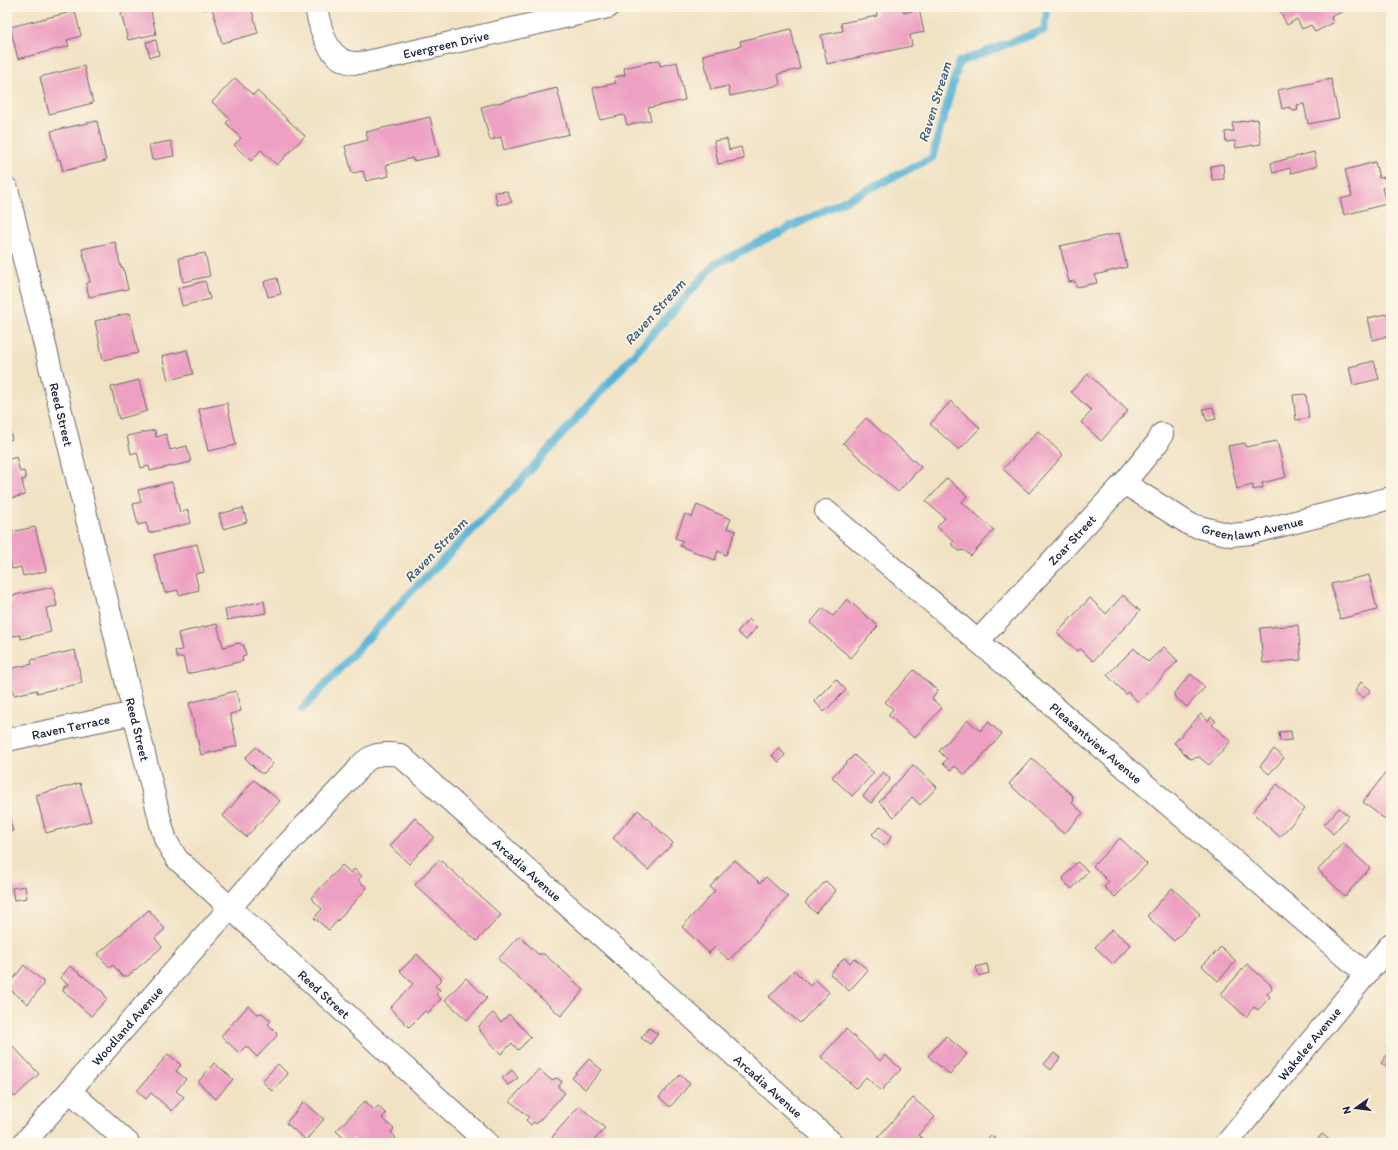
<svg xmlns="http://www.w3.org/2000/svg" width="1398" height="1150" viewBox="0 0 1398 1150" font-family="Itim,sans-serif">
	<rect width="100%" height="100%" fill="#fcf5e5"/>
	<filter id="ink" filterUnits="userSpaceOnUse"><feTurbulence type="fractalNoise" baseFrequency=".025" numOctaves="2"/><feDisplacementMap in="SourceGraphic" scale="8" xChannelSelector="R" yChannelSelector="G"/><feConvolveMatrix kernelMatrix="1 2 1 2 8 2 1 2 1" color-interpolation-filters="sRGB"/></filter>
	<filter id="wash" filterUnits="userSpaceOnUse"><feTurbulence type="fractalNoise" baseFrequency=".012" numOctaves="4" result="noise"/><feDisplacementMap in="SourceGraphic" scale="16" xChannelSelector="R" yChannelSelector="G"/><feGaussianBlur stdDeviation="0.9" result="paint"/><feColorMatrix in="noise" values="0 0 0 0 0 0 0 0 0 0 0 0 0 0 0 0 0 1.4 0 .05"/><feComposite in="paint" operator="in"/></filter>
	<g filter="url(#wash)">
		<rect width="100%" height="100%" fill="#f1e2c4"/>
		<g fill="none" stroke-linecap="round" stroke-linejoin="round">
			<path stroke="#57b3d5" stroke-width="8" d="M302 709 409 594 515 487 715 264 932 158 959 62 1044 30 1048 7"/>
		</g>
		<g id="blocks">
			<path fill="#eda0c2" d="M133 7H150L156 34 128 40 121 13 134 10Z
				M202 7H251L258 33 222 43 212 8 203 10Z
				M892 7H903L904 13 919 9 924 32 910 35 912 46 827 64 821 35 843 31 841 23 877 16 876 10Z
				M1278 7H1344L1346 10 1331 17 1333 23 1315 32 1311 25 1302 29 1297 19 1287 25Z
				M75 11 81 36 67 40 69 46 18 59 10 27Z
				M791 29 800 69 778 74 780 85 730 96 728 86 711 90 703 55 741 46 740 41Z
				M156 40 159 55 150 57 146 42Z
				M659 60 660 66 677 62 685 100 648 108 651 120 627 125 624 115 600 120 593 88 616 83 614 77 625 75 624 68Z
				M84 66 93 103 49 114 40 77Z
				M235 78 253 95 257 91 305 136 277 165 261 150 251 161 234 145 241 138 226 123 230 119 212 102Z
				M1331 79 1339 118 1308 124 1304 104 1297 105 1298 110 1293 111 1289 107 1282 109 1278 90Z
				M557 88 569 134 504 150 501 137 490 140 481 107Z
				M430 117 439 156 413 161 412 158 386 165 389 176 366 181 363 171 352 173 345 146 368 140 366 132Z
				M1257 119 1261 144 1236 148 1235 141 1226 142 1225 132 1234 131 1232 123Z
				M97 121 106 161 63 171 60 159 58 160 51 131Z
				M727 139 729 150 741 147 744 159 718 164 714 141Z
				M171 141 174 156 152 160 149 145Z
				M1314 152 1317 166 1291 173 1290 168 1273 173 1271 163Z
				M1375 162 1379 178 1384 177 1387 187 1382 188 1386 204 1344 215 1340 199 1352 196 1345 170Z
				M1223 164 1224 179 1212 180 1211 166Z
				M507 191 512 202 497 205 495 192Z
				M1119 233 1127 267 1095 275 1097 283 1076 287 1075 281 1069 282 1060 246Z
				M115 242 121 268 123 267 128 289 89 297 86 283 90 282 82 249Z
				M205 253 210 276 183 282 179 258Z
				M277 278 281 294 268 297 264 282Z
				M205 281 210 299 182 306 178 288Z
				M130 313 138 353 103 360 95 321Z
				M1391 313V335L1373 340 1368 318Z
				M187 350 193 374 168 380 162 356Z
				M1374 361 1379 379 1353 385 1349 367Z
				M1088 374 1128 411 1101 441 1081 422 1092 411 1071 392Z
				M139 380 147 411 119 419 111 387Z
				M1306 394 1309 418 1296 420 1293 395Z
				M951 401 980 428 959 450 930 424Z
				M227 403 236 445 208 451 199 409Z
				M1213 407 1216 419 1207 421 1203 409Z
				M866 418 921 467 898 492 843 443Z
				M7 420 12 439 7 441Z
				M155 430 156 437 166 434 170 450 187 446 191 462 150 471 149 466 141 468 137 452 131 454 127 436Z
				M1038 431 1063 455 1029 493 1003 469Z
				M1277 441 1286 477 1262 483 1263 488 1253 490V485L1237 489 1228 446 1245 443 1246 447Z
				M16 457 20 472 24 471 26 479 22 480 25 495 7 499V460Z
				M947 478 967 496 962 502 994 530 971 556 964 550 959 551 951 544 954 541 937 527 945 518 926 502Z
				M172 482 180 512 188 510 191 523 149 533 146 523 138 525 133 504 141 502 138 490Z
				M697 505 731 519 727 528 736 531 726 555 718 551 715 560 680 546 683 541 675 538 685 514 692 517Z
				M243 508 247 522 223 529 219 514Z
				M35 527 46 571 23 576 21 567 12 569 7 548V533Z
				M197 544 204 572 195 574 199 590 179 595 178 590 165 593 154 555Z
				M1369 575 1377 610 1340 619 1331 584Z
				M53 587 57 606 46 608 51 632 21 639 20 635 7 637V605L12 604 10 596Z
				M1123 595 1140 611 1093 661 1081 649 1077 651 1057 633 1090 598 1106 614Z
				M847 599 878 626 851 658 810 623 823 608 833 616Z
				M264 601 266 613 227 620 225 609Z
				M749 619 757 627 746 640 737 632Z
				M217 624 223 647 239 643 244 646 246 655 242 656 243 661 187 674 183 657 177 658 175 651 182 650 178 633Z
				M1298 625 1301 660 1263 663 1260 628Z
				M1164 647 1178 661 1138 702 1128 692 1126 694 1107 675 1134 648 1148 662Z
				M75 650 82 683 37 693V690L14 695 8 669 32 664 31 660Z
				M914 670 938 691 932 699 942 708 914 738 888 715 893 709 885 702Z
				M1191 674 1205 687 1187 707 1174 696V693Z
				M836 679 846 690 824 712 814 701Z
				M1361 682 1371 690 1363 698 1355 691Z
				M236 691 241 711 230 714 237 746 201 755 189 703Z
				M1201 714 1208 721 1211 717 1216 721 1212 725 1231 741 1209 765 1199 757 1190 759 1174 743Z
				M968 720 980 731 988 722 1002 734 965 775 955 766 951 770 943 763 947 759 939 751Z
				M1291 731 1292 740 1280 741 1279 732Z
				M256 747 273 764 264 773H260L245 758Z
				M779 748 785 755 779 762 772 756Z
				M1274 749 1284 758 1269 774 1260 766Z
				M854 755 874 773 852 796 832 777Z
				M1032 758 1073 796 1072 803 1083 813 1064 834 1009 784Z
				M913 765 937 787 920 805 912 797 894 817 879 802Z
				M1391 766V824L1363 802Z
				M883 772 889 777 890 780 871 803 863 796Z
				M254 780 280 801 246 837 223 816Z
				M80 783 91 821 46 833 36 795Z
				M1277 784 1305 809 1280 837 1252 812Z
				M1339 808 1349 816 1333 834 1324 825Z
				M7 810 13 831 7 832Z
				M638 810 673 843 648 870 613 838Z
				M415 818 434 837 409 864 390 846Z
				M881 826 891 836 889 841 884 846 872 834Z
				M1120 838 1147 864 1115 897 1104 887 1109 882 1093 866Z
				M1343 843 1370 868 1345 896 1318 870Z
				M439 859 501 915 477 941 415 885Z
				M735 860 760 883 766 877 788 897 729 960 715 947 709 953 682 927 715 891 710 887Z
				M1077 862 1088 871 1072 889 1065 883 1063 878Z
				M342 865 351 873 354 869 362 876 358 880 367 888 329 930 314 918 322 909 311 898Z
				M826 881 836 891 816 913 805 903Z
				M25 886 27 898 14 900 12 888Z
				M1172 888 1200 914 1174 941 1147 916Z
				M149 910 165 929 155 938 162 947 128 976H122L113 965 110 968 98 954Z
				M1112 929 1131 945 1113 964 1095 947Z
				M519 936 538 954H544L584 990 561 1016 498 959Z
				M1221 947 1236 961 1218 981 1202 966Z
				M417 954 442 979 435 986 440 990 436 994 441 999 428 1013 425 1011 409 1027 390 1008 413 984 400 971Z
				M844 958 850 963 854 958 868 970 849 991 830 974Z
				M987 964 989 973 979 976 976 967Z
				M1247 964 1271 985 1272 988 1267 994 1270 997 1258 1010 1254 1007 1246 1017 1221 994Z
				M24 965 43 981V985L28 1004 7 987Z
				M70 966 102 991 107 999 91 1016 63 991 64 987 68 984 60 978Z
				M794 970 810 986 816 980 829 992 800 1023 769 997Z
				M466 978 487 998 467 1020 445 1000Z
				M248 1006 257 1014 262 1013 271 1021 268 1024 276 1032 277 1036 257 1057 246 1046 239 1053 221 1036Z
				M493 1013 501 1022 509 1014 531 1037 518 1050 512 1043 501 1054 479 1030V1026Z
				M649 1028 658 1034 650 1044 641 1038Z
				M846 1029 880 1061 885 1055 901 1069 881 1091 866 1077 856 1088 821 1057Z
				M946 1036 967 1054 950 1075 928 1056Z
				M7 1040 39 1074 15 1097 7 1089Z
				M1391 1040V1071L1381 1063 1391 1050 1386 1047Z
				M1054 1053 1060 1058 1051 1070 1044 1064Z
				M168 1054 181 1065 176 1071 186 1079 176 1091 184 1097 172 1111 151 1093 146 1099 137 1091Z
				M589 1059 602 1070 585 1089 572 1078Z
				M214 1063 233 1079 216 1099 198 1082Z
				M278 1064 288 1074 272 1091 262 1081Z
				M539 1069 551 1080 557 1078 562 1082 558 1087 565 1093 536 1124 534 1122 531 1125 526 1120 529 1117 510 1101Z
				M512 1070 518 1078 508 1085 502 1078Z
				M680 1075 690 1084 670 1107 659 1097Z
				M913 1098 935 1117 918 1135 927 1143H884L878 1137Z
				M365 1101 374 1110 378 1106 386 1114 382 1118 394 1129 391 1132 396 1138 391 1143H357L353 1138 349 1143 336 1131Z
				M304 1102 324 1119 306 1140 286 1123Z
				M579 1106 605 1128 592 1143H558L552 1137Z
				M1322 1134 1333 1143H1315Z
				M991 1135 1000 1143H983Z"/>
		</g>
	</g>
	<g filter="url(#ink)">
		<use href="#blocks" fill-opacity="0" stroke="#6a656b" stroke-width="1"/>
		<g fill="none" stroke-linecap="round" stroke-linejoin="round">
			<g stroke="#6a656b" stroke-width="24">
				<g id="minor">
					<path id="s1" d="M316 7C319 24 326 54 345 61 357 66 373 61 385 58L608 7"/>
					<path id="s2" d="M7 189 161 824 166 841 177 859 487 1143"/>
					<path id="s3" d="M1124 483 1191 525 1231 535 1251 533 1391 498"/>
					<path id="s4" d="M826 511 1366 974"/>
					<path id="s5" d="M978 641 1124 483 1158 442 1162 434"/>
					<path id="s6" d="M7 740 134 713"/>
					<path d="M70 1091 128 1143"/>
					<path id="s7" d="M24 1143 270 862 355 773C367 755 378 752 400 755L832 1143"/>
					<path id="s8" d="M1227 1143 1391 944"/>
				</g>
			</g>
			<use href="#minor" stroke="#fff" stroke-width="22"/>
		</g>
	</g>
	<g text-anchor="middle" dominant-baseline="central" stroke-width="3" stroke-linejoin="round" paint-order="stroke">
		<g font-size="13" fill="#22223b" stroke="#fcf5e5">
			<text stroke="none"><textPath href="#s1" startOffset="167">Evergreen Drive</textPath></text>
			<text stroke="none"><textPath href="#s2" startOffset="232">Reed Street</textPath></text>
			<text stroke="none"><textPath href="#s3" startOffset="142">Greenlawn Avenue</textPath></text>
			<text stroke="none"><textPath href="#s5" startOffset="138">Zoar Street</textPath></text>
			<text stroke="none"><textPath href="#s6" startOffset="65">Raven Terrace</textPath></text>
			<text stroke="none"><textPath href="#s2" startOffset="556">Reed Street</textPath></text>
			<text stroke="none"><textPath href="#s4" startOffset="356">Pleasantview Avenue</textPath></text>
			<text stroke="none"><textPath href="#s7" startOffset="720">Arcadia Avenue</textPath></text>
			<text stroke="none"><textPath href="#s2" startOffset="892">Reed Street</textPath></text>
			<text stroke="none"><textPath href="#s7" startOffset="156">Woodland Avenue</textPath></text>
			<text stroke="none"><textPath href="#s8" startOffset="129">Wakelee Avenue</textPath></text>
			<text stroke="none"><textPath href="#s7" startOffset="1044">Arcadia Avenue</textPath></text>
		</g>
		<g font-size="14" font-style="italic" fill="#375c79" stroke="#fcf5e5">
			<text transform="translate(935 102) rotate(-73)">Raven Stream</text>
			<text transform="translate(655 312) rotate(-48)">Raven Stream</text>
			<text transform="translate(436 550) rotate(-46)">Raven Stream</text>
		</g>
	</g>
	<rect width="1398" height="1150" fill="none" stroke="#fcf5e5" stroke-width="24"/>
	<g transform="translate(1356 1108) rotate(256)" stroke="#fcf5e5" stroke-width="3" paint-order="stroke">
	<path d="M0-3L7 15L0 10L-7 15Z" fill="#22223b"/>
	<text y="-6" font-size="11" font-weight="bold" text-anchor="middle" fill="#22223b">N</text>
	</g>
</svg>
